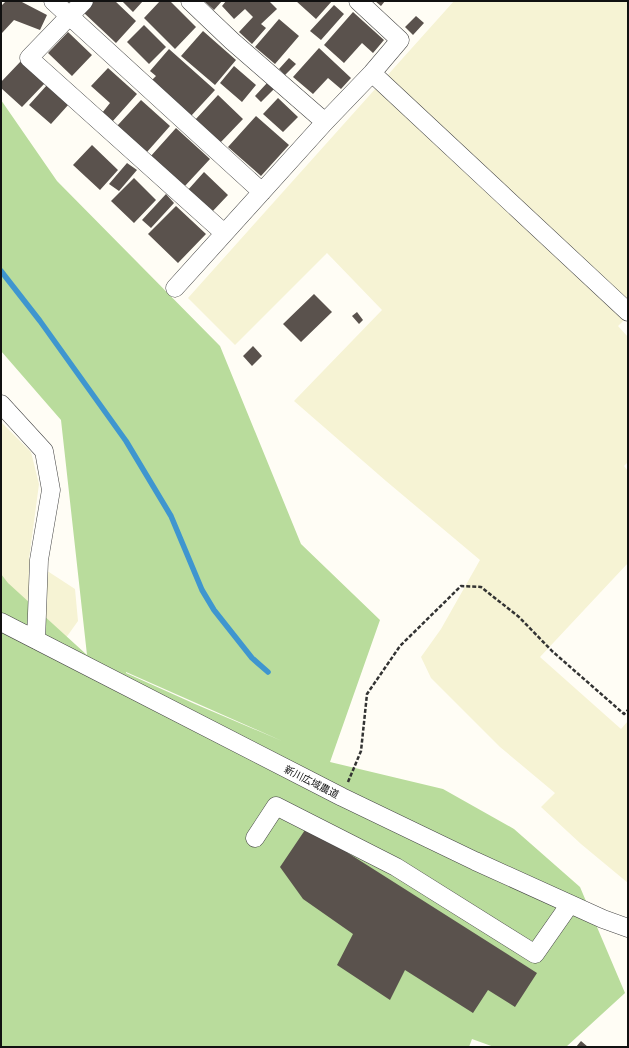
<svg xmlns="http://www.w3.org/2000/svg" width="629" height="1048" viewBox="0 0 629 1048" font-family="Literata,'Noto Sans JP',serif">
	<rect width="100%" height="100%" fill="#fffdf5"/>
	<path fill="#f6f3d4" d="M454 1H628V316L618 326 628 337V462L624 466 628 471V563L540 657 621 729 628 721V883L581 844 541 807 555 793 500 747 431 678 421 657 441 629 480 560 386 481 294 401 382 310 327 253 235 345 188 298Z
		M1 422 31 452 39 484 29 559 75 589 78 621 63 642 1 596Z"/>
	<path fill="#b9dc9c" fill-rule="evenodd" d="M1 100 57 181 220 346 301 544 380 620 330 762 443 789 514 829 580 887 625 993 566 1047H494L472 1039 469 1047H1V574L8 583 87 655 61 420 1 351ZM126 673V672L282 741 195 704Z"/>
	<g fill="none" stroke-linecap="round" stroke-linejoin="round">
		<path stroke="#3f96cf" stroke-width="5.5" d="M1 271 40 321 126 441 171 516 202 590 214 610 252 658 268 672"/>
	</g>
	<path fill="#5a524d" d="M6 1H20L47 15 40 30 14 20 2 33 1 32V6Z
		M94 1H115L136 21 116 43 83 12Z
		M122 1H143L133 12Z
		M160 1H170L196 27 175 49 144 18Z
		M204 1H222L214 10Z
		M226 1H269L277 9 261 24 266 28 252 44 239 32 253 17 245 9 234 19 222 6Z
		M296 1H332L316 19Z
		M375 1H385L381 6Z
		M334 5 344 14 321 40 310 31Z
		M353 12 384 40 373 53 362 43 344 63 324 45Z
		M416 16 424 23 413 35 405 27Z
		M279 19 299 36 275 64 255 47Z
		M144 25 166 47 149 64 127 42Z
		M203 31 236 60 215 85 181 56Z
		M68 32 92 55 72 76 48 53Z
		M319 48 351 78 341 89 328 78 313 94 293 77Z
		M169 49 215 90 191 116 152 80 156 76 150 71Z
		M289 58 296 64 285 75 279 69Z
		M21 61 45 83 22 107 1 88V82Z
		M234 66 256 85 242 102 220 83Z
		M108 68 137 94 112 122 102 113 110 103 91 86Z
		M267 83 274 89 261 102 255 96Z
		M47 85 69 104 51 124 29 105Z
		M218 95 243 119 220 143 195 120Z
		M278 98 298 117 283 132 263 114Z
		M141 100 170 126 147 152 117 126Z
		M256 116 289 145 261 176 228 147Z
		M176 128 210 159 184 187 150 157Z
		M92 145 118 170 100 190 73 165Z
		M127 163 137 170 119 191 109 184Z
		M204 172 228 195 211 213 187 191Z
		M134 178 156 200 134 223 111 201Z
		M166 194 174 203 151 228 142 220Z
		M176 206 206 234 178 263 148 234Z
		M314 294 332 312 301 342 283 324Z
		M357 312 363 320 359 324 352 316Z
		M253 346 262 356 252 366 243 356Z
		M307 827 537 973 515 1007 488 990 473 1013 405 970 390 1000 337 965 353 934 303 899 280 867Z
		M581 1041 588 1047H576Z"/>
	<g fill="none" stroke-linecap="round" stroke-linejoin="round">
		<g stroke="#444" stroke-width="19">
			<path id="minor" d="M53 1 262 192
				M84 1 29 58 224 233
				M190 1 232 41 325 122
				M372 73 628 312
				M175 288 325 122 372 73 400 40 358 1
				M1 404 44 451 51 490 39 560 36 640
				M1 622 342 797 475 861 603 919 628 928
				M255 838 276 806 396 867 535 954 570 904"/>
		</g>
		<path stroke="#333" stroke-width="2.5" stroke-dasharray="4 2" stroke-linecap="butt" d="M348 782 361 751 367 694 400 646 461 586 481 587 519 617 552 651 624 714 628 710"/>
		<use href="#minor" stroke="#fff" stroke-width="18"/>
	</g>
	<g text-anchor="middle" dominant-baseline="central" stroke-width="4" stroke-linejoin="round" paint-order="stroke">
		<g font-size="10" fill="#111" stroke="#fff">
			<text transform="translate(312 781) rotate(27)">新川広域農道</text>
		</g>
	</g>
	<rect width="629" height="1048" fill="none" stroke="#111111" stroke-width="4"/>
</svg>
